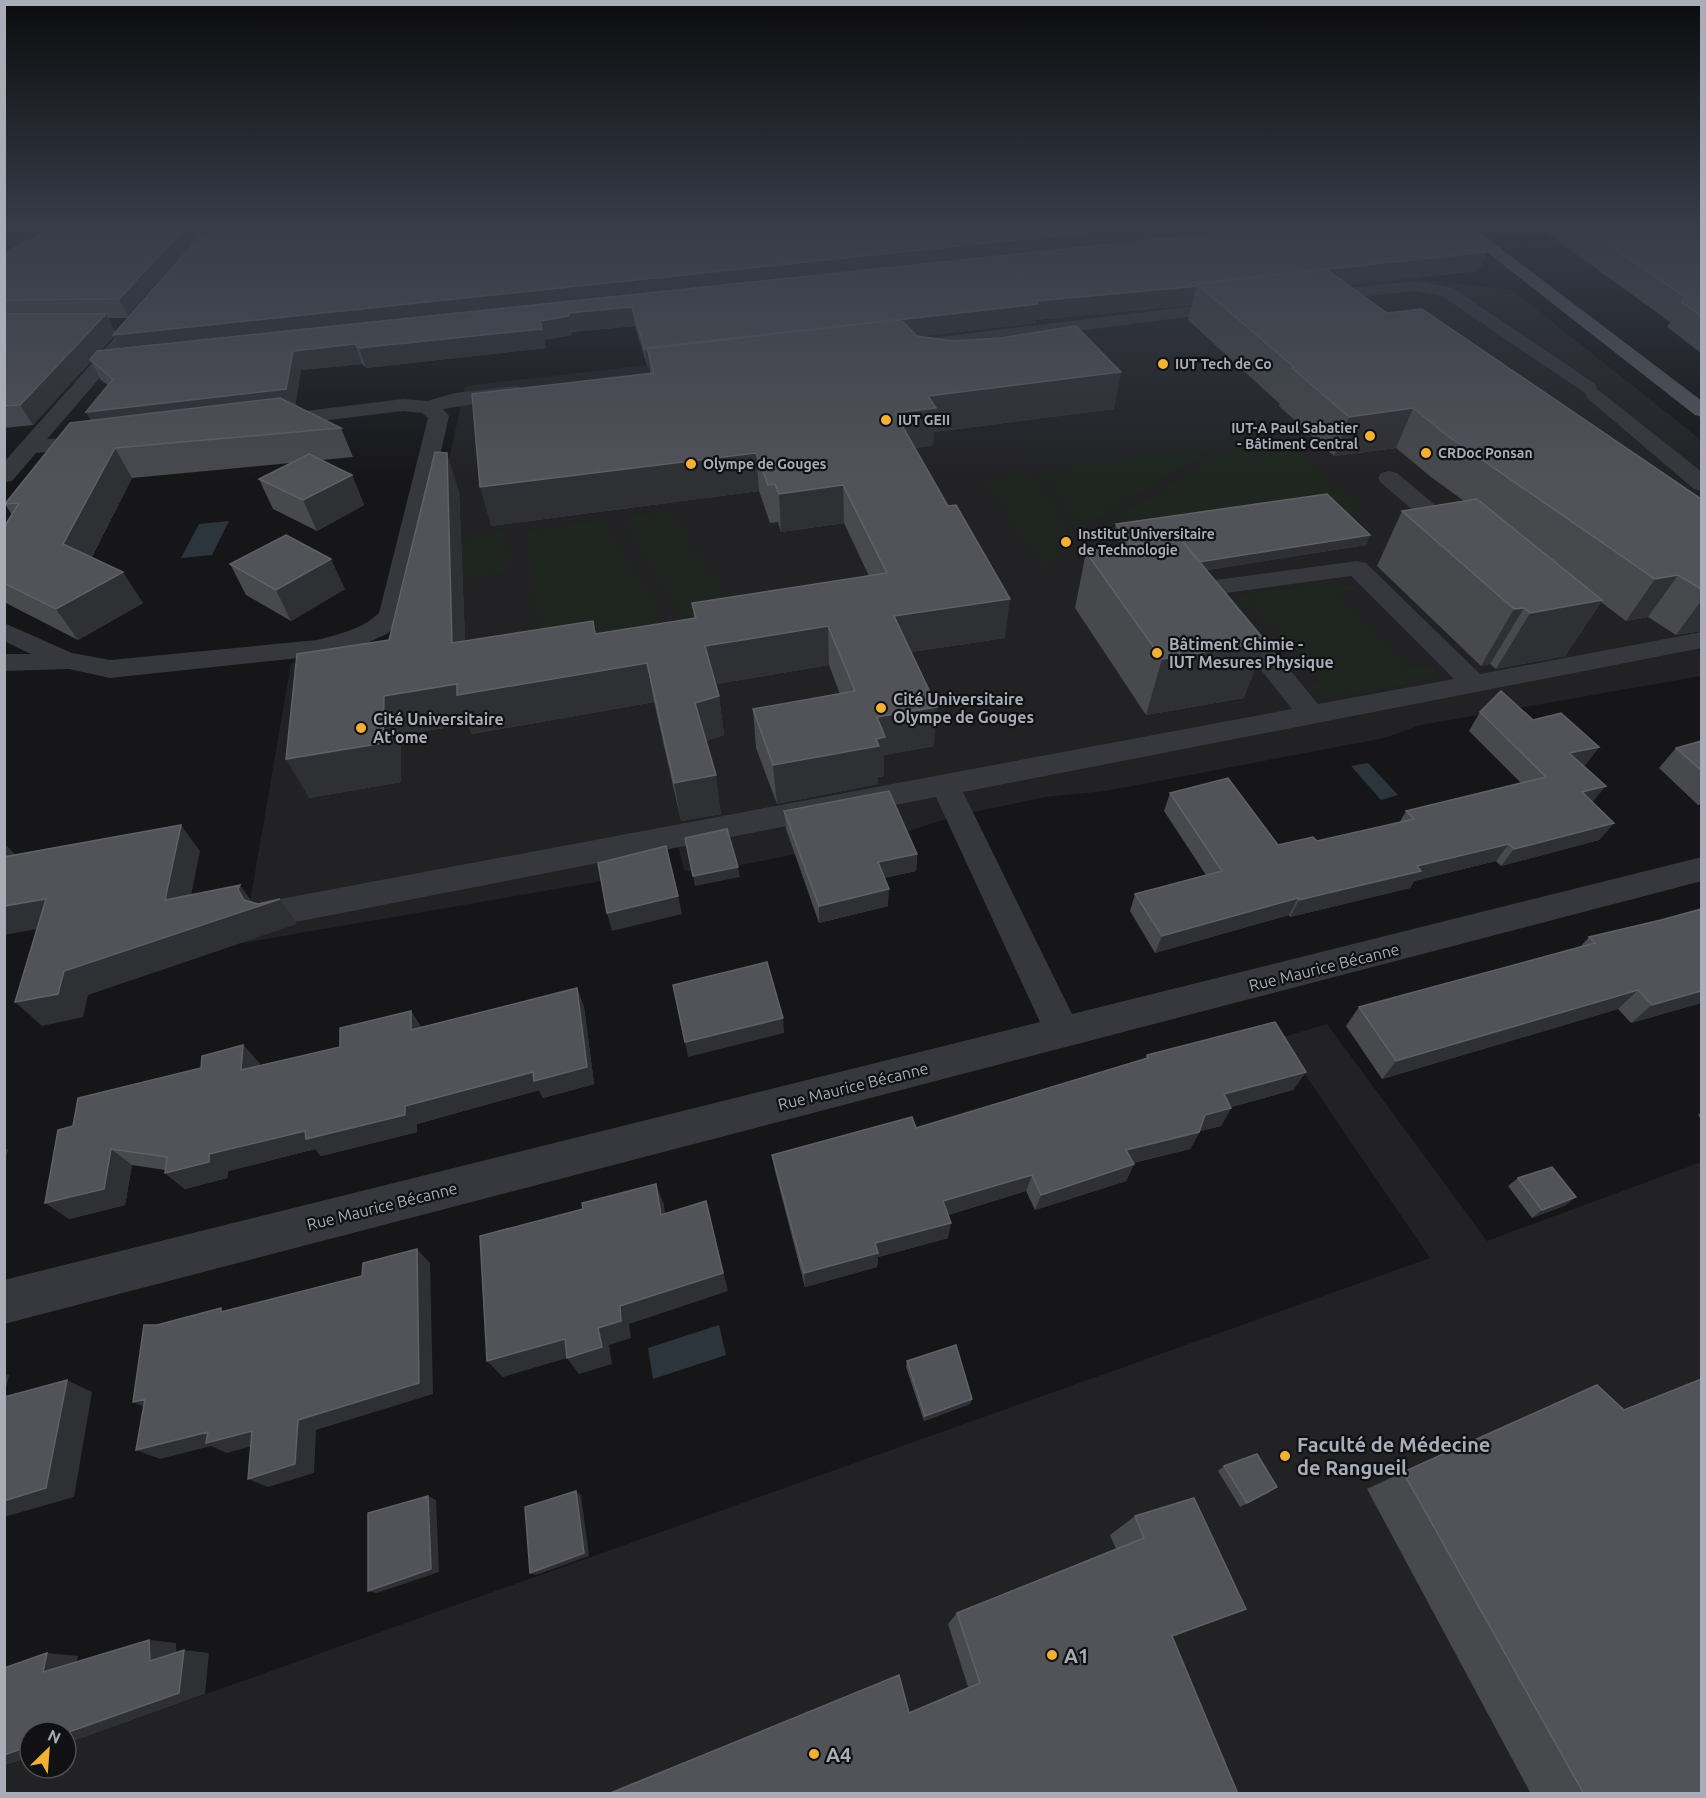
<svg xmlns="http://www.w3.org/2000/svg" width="1706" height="1798" viewBox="0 0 1706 1798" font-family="Ubuntu,sans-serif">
	<rect width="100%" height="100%" fill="#161618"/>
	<path fill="#222225" d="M1410 278 1512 290 1701 440V676L1421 725 1384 738 1106 791 1046 797 959 815 899 834 700 873 684 870 677 841 597 882 243 943 291 663 409 644 465 386Z
		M1327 1024 1487 1241 1701 1162V1793L5 1794V1766L30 1757V1768H66V1744L1430 1258 1280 1038Z"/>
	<path fill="#1e261f" d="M5 228H60L5 261Z
		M1285 438 1363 510 1344 515 1116 530 1101 527 1239 443Z
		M1220 445 1081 528 1040 471Z
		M1028 472 1069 529 1046 570 985 479Z
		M669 511 733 603 684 623 629 526 627 517Z
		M605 519 607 528 663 620 664 626 540 646 526 531Z
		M505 532 509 572 463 579 461 538Z
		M1331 580 1359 589 1336 593 1409 669 1433 665 1435 674 1428 680 1327 699 1298 689 1323 683 1254 606 1232 609 1234 599 1244 595Z"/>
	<path fill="#2c353c" d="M229 521 212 555 181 558 199 524Z
		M1368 763 1398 795 1381 800 1351 766Z
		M719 1325 726 1355 653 1379 648 1348Z"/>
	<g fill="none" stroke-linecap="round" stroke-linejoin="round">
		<path fill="#37383d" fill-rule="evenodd" d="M211 228H228L192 272H180L178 268 180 264Z
			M1416 281 1453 288 1595 384 1597 389 1702 472V491L1694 489 1587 398 1585 393 1442 296 1416 291 1312 302 1303 297 1312 292Z
			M1234 301 1243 306 1240 310 907 353 898 347 907 341Z
			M148 306 157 311 154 315 47 439 97 436 104 438 108 442 104 446 36 453 12 481 4 482V462L142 307Z
			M516 386 523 388 526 392 523 396 443 409 449 416 404 615 387 634 362 645 317 656 110 678 69 669 4 671V654H31L4 641V623L72 653 110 660 317 640C340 634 362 629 379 613L428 418 422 413 403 411 273 427 266 425 263 421 266 417 273 415 403 399 427 401 455 393Z
			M1389 471 1397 473 1467 532 1471 537 1467 542H1451L1381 483 1378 478 1381 473Z
			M1357 561 1366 563 1480 674 1702 632V648L963 792 1072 1014 1702 857V881L4 1324V1280L1040 1022 936 797 275 926 263 922 258 913 263 904 275 900 1292 709 1196 588 1199 583 1208 581ZM1351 576 1454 679 1318 704 1226 593Z"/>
		<path fill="#53555c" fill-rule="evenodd" d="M1456 228H1474L1702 401V417L1695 415Z"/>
	</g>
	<path fill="#47494d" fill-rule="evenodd" d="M54 228H209L203 235 220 233 218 228H1458L1479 271 1347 285 1387 313 1701 499V631L1676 635 1648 617 1626 621 1601 602 1565 656 1496 669 1490 664 1481 666 1377 566 1402 511 1464 501 1431 477 1396 448 1334 456 1279 406 1280 404 1188 320 1192 305 1036 320V323L922 336 1114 409 934 432 933 445 915 448 1005 638 911 652 934 746 884 755V776L878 777V784L777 804 756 748 753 709 840 694 829 665 716 684 719 696 724 735 706 741 721 814 681 821 654 702 472 734 468 724 401 735V782L309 798 389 640 459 491 465 641 593 621 596 634 694 618 692 603 869 576 844 523 781 532 778 522 770 523 759 491 491 526 650 373V368H648L635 326 572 332V335L544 340 546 348 366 368 362 364 301 370 295 406 341 428 353 457 322 460 352 475 364 505 317 531 273 509 259 479 290 463 132 478 92 557 143 603 78 640 4 602V527L12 515 5 504 91 420 86 412 108 385 101 380 91 361 33 425 4 428V253ZM108 318H128L115 332ZM114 336 121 349 100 351Z
		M1540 228H1701V353L1667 327 1670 322Z
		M1116 524 1370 535 1366 545 1207 570 1244 698 1146 715 1075 608 1086 552 1122 546 1114 535Z
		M230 564 345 589 291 621 246 595Z
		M1480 712 1533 720 1599 747 1585 765 1583 766 1593 802 1614 823 1599 840 1501 866 1496 861 1414 881 1410 888 1290 917 1289 915 1155 953 1130 911 1135 894 1206 875 1164 811 1170 793 1278 845 1317 841 1399 823 1406 811 1521 783 1469 731Z
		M1701 741V804L1698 805 1659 768 1676 748Z
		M784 811 917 854 916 871 884 878 888 906 819 923 786 829Z
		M1661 920 1701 1003 1631 1023 1618 1009 1382 1079 1346 1026 1359 1007 1580 947 1589 937Z
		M577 988 584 1007 594 1084 543 1098 539 1090 417 1124V1132L321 1156 315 1149 228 1171 227 1178 185 1189 165 1173V1170L132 1165 125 1205 69 1219 73 1126 201 1068 243 1045 260 1064 259 1066 340 1047 411 1011 421 1027Z
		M1147 1055 1306 1072 1293 1090 1231 1107V1108L1221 1126 1200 1131 1190 1149 1133 1163 1134 1164 1126 1181 1035 1210 1026 1191 948 1215V1238L878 1257 877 1267 805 1287 775 1171 772 1155 916 1128 1146 1058Z
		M1701 1112V1120L1698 1115Z
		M1518 1178 1566 1205 1532 1218 1508 1186Z
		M907 1361 972 1399 970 1404 924 1421 906 1367Z
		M1624 1410 1701 1794H1531L1367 1489 1403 1472Z
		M1224 1466 1270 1492 1240 1507 1218 1471Z
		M1194 1498 1172 1636 909 1713 968 1687 948 1624 957 1613 1116 1549 1110 1535 1135 1516Z"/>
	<path fill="#2f3033" d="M185 228H209L129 318 119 299Z
		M218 228H318L222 238Z
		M1129 228H1291L123 354 114 336 33 425 20 405 106 314 116 333Z
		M1487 252 1479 271 1298 290 1300 272Z
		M1196 286 1192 305 1036 320V323L653 368 647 348 1036 301Z
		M632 307 635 326 572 332 568 313Z
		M569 316 572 335 544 340 540 321Z
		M542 329 546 348 366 368 359 348Z
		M355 344 362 364 301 370 295 409 97 432 86 412 293 351Z
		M647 348 650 368H648L645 349Z
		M1121 372 1114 409 934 432 933 445 894 451 895 413 928 396Z
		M1413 408 1396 448 1334 456 1349 417Z
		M115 448 132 478 83 574 63 544Z
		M447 453 459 491 467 682 452 643Z
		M756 453 759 491 491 526 480 487Z
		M352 475 364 505 317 531 303 500Z
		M843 485 844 523 781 532 779 494Z
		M1370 535 1366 545 1147 580 1149 569Z
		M331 559 345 589 291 621 276 590Z
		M123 572 143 603 78 640 56 609Z
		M1678 575 1648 617 1626 621 1655 579Z
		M1010 599 1005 638 892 655 894 616Z
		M1602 600 1565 656 1496 669 1530 613Z
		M1701 601V631L1676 635Z
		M1524 608 1490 664 1481 666 1514 609Z
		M593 621 602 660 647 663 654 702 472 734 468 724 401 735V782L309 798 286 759 384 696 595 634Z
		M828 626 829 665 710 685 705 646Z
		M1266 642 1244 698 1146 715 1162 659Z
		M719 696 724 735 701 743 695 703Z
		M937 707 934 746 884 755V776L878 777V784L777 804 773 765 877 717Z
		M1599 747 1585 765 1556 771 1569 753Z
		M716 775 721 814 681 821 674 783Z
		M1606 786 1591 804 1582 792Z
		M1614 823 1599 840 1501 866 1514 849Z
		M181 825 200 851 185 925 165 900Z
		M1509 844 1496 861 1414 881 1410 888 1290 917 1299 900 1417 866Z
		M6 845 30 870 4 861V848Z
		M917 854 916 871 877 879 878 862Z
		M738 867 740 877 695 886 693 876Z
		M240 885 256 907 280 899 297 924 88 995 83 1017 42 1026 15 1002 64 971 238 889Z
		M889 889 888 906 819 923V906Z
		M678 896 682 914 612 931 607 913Z
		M1298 898 1289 915 1155 953 1162 936Z
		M46 899 70 923 4 935V906Z
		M577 988 584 1007 594 1084 543 1098 539 1090 417 1124V1132L321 1156 315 1149 228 1171 227 1178 185 1189 165 1173 209 1154 405 1106Z
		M1638 990 1618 1009 1382 1079 1396 1061Z
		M1701 991V1003L1631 1023 1652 1005Z
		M411 1011 423 1030H411Z
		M783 1018 784 1033 688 1057 685 1042Z
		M243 1045 260 1064 257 1088 241 1070Z
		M1306 1072 1293 1090 1213 1112 1224 1094Z
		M1231 1108 1221 1126 1195 1132 1205 1115Z
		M1199 1132 1190 1149 1119 1166 1126 1150Z
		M4 1147 8 1150 4 1164Z
		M111 1149 132 1165 125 1205 69 1219 45 1203Z
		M1134 1164 1126 1181 1035 1210 1041 1195Z
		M1032 1175 1026 1191 940 1217 943 1201Z
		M656 1184 664 1205 668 1235 661 1215Z
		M1576 1197 1566 1205 1532 1218 1542 1210Z
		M706 1201 728 1291 629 1324 631 1338 609 1345 612 1364 579 1374 567 1358 503 1377 487 1361 620 1306Z
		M951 1223 948 1238 878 1257 877 1267 805 1287 804 1273 875 1243Z
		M417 1249 430 1263 433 1394 316 1430 314 1473 268 1487 248 1479 298 1420Z
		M4 1373 9 1375 4 1398Z
		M67 1380 92 1392 74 1497 4 1517V1501Z
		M145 1399 156 1412 133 1402Z
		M972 1399 970 1404 924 1421 925 1416Z
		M252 1431 271 1441 227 1453 211 1446 160 1459 136 1450 208 1432Z
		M576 1491 581 1495 589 1556 536 1575 530 1573Z
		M428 1496 436 1500 439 1572 377 1593 368 1591Z
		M149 1640 176 1643 177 1664 150 1661Z
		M184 1650 209 1653 205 1694 66 1744V1733Z
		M47 1653 78 1656 74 1674 43 1672Z
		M30 1746V1757L4 1766V1755Z"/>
	<path fill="#525359" stroke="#5f6168" stroke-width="1.5" d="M54 228H185L119 299 4 300V253Z
		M275 228H1129L113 335 201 235Z
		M1266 228H1458L1487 252 1300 272H1301L1197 284 1196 286 1178 288 1036 301 1038 304 645 349 632 307 568 313 569 316 540 321 542 329 359 348 355 344 293 351 286 389 86 412 113 379 90 360 97 351Z
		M1584 228H1701V316L1682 302 1685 297Z
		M1326 269 1387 313 1422 309 1701 499V589L1678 575 1655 579 1449 437 1413 408 1349 417 1292 368 1294 367 1197 284Z
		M4 314H106L20 405 4 406Z
		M900 319 917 336 953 341 1001 338 1076 326 1121 372 928 396 936 408 895 413 948 506 956 505 1010 599 894 616 937 707 877 717 885 737 876 739 879 746 773 765 753 709 855 691 828 626 705 646 719 696 695 703 716 775 674 783 647 663 457 695V684L384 696 383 743 286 759 297 654 389 640 435 452 447 453 452 643 593 621 595 634 696 618 692 603 887 573 843 485 779 494 775 484 768 485 756 453 480 487 472 394 654 373 647 348Z
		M280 398 341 428 115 448 63 544 123 572 56 609 4 583V527L19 503 5 504 70 423Z
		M309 454 352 475 303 500 259 479Z
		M1327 494 1370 535 1199 562 1179 537 1131 545 1116 524Z
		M1477 499 1602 600 1530 613 1524 608 1514 609 1402 511Z
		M286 535 331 559 276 590 230 564Z
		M1179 537 1266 642 1162 659 1086 552Z
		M1501 691 1533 720 1561 713 1599 747 1569 753 1606 786 1582 792 1614 823 1514 849 1509 844 1417 866 1421 871 1299 900 1298 898 1162 936 1135 894 1222 871 1170 793 1228 778 1278 845 1313 837 1317 841 1414 819 1406 811 1546 777 1480 712Z
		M1701 741V770L1676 748Z
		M889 791 917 854 878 862 889 889 819 906 784 811Z
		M181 825 165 900 240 885 238 889 244 900 258 904 280 899 64 971 58 994 15 1002 46 899 4 906V857Z
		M727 829 738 867 693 876 685 838Z
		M666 846 678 896 607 913 598 863Z
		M1701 909V991L1652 1005 1638 990 1396 1061 1359 1007 1595 943 1589 937 1661 920Z
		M767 962 783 1018 685 1042 673 985Z
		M577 988 587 1067 534 1081 533 1072 405 1106V1115L306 1139 305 1131 209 1154V1162L165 1173 167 1157 111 1149 104 1189 45 1203 58 1130 73 1126 78 1098 201 1068 202 1056 243 1045 241 1070 340 1047V1028L411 1011V1030Z
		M1275 1022 1306 1072 1224 1094 1231 1108 1205 1115 1199 1132 1126 1150 1134 1164 1041 1195 1032 1175 943 1201 951 1223 875 1243 878 1253 804 1273 772 1155 912 1117 916 1128 1148 1058 1147 1055Z
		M1552 1167 1576 1197 1542 1210 1518 1178Z
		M656 1184 661 1215 706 1201 723 1273 620 1306 621 1321 598 1328 602 1347 567 1358 565 1339 487 1361 480 1236 583 1209 582 1203Z
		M417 1249 419 1383 298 1420 295 1464 248 1479 252 1431 206 1443 208 1432 136 1450 145 1399 133 1402 144 1325H157L221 1308V1312L362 1276 363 1263Z
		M956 1345 972 1399 925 1416 907 1361Z
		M1701 1379V1794H1584L1403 1472 1597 1385 1624 1410Z
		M67 1380 46 1488 4 1501V1397Z
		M1257 1454 1277 1487 1247 1503 1224 1466Z
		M576 1491 584 1553 530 1573 525 1507Z
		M428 1496 431 1569 368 1591V1513Z
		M1194 1498 1246 1609 1172 1636 1238 1794H608L899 1675 909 1713 980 1683 957 1613 1144 1538 1135 1516Z
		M149 1640 150 1661 184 1650 179 1693 66 1733V1732H30V1746L4 1755V1668L47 1653 43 1672Z"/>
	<linearGradient id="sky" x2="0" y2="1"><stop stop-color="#0c0c0d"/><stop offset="0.47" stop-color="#363c48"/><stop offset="1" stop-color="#363c48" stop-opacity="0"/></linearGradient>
	<rect width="1706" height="480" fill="url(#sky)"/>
	<g fill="#f2b134" stroke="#111113" stroke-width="2">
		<circle cx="1163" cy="364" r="6"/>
		<circle cx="886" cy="420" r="6"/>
		<circle cx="1370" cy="436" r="6"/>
		<circle cx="1426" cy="453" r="6"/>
		<circle cx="691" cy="464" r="6"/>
		<circle cx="1066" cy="542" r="6"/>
		<circle cx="1157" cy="653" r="6"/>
		<circle cx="881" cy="708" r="6"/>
		<circle cx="361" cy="728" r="6"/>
		<circle cx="1285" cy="1456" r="6"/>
		<circle cx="1052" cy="1655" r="6"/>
		<circle cx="814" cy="1754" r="6"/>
	</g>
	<g text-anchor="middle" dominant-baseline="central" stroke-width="4.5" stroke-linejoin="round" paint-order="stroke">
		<g font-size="14" font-weight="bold" fill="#a8adb8" stroke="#111113" text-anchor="start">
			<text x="1175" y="364">IUT Tech de Co</text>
			<text x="898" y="420">IUT GEII</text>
			<text x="1358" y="428" text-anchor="end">IUT-A Paul Sabatier<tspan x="1358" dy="16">- Bâtiment Central</tspan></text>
			<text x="1438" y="453">CRDoc Ponsan</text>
			<text x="703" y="464">Olympe de Gouges</text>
			<text x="1078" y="534">Institut Universitaire<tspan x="1078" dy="16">de Technologie</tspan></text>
		</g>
		<g font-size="16" font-weight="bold" fill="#a8adb8" stroke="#111113" text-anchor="start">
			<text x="1169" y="644">Bâtiment Chimie -<tspan x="1169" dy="18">IUT Mesures Physique</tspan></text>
			<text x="893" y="699">Cité Universitaire<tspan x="893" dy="18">Olympe de Gouges</tspan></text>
			<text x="373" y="719">Cité Universitaire<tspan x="373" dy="18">At'ome</tspan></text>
		</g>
		<g font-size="16" fill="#a8adb8" stroke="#111113">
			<text transform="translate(1324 967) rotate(-14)">Rue Maurice Bécanne</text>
			<text transform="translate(853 1086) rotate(-14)">Rue Maurice Bécanne</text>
			<text transform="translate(382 1206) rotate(-14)">Rue Maurice Bécanne</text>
		</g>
		<g font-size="20" font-weight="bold" fill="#a8adb8" stroke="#111113" text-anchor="start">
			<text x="1297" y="1444">Faculté de Médecine<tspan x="1297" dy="23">de Rangueil</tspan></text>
			<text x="1064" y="1655">A1</text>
			<text x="826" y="1754">A4</text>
		</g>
	</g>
	<rect width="1706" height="1798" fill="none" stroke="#a8adb8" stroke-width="12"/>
	<g transform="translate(48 1750) rotate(25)"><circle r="28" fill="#111113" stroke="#4d4f55" stroke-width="1.5"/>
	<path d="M0-4.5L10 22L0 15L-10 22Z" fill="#f2b134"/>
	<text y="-9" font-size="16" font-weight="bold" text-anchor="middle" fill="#a8adb8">N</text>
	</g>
</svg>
